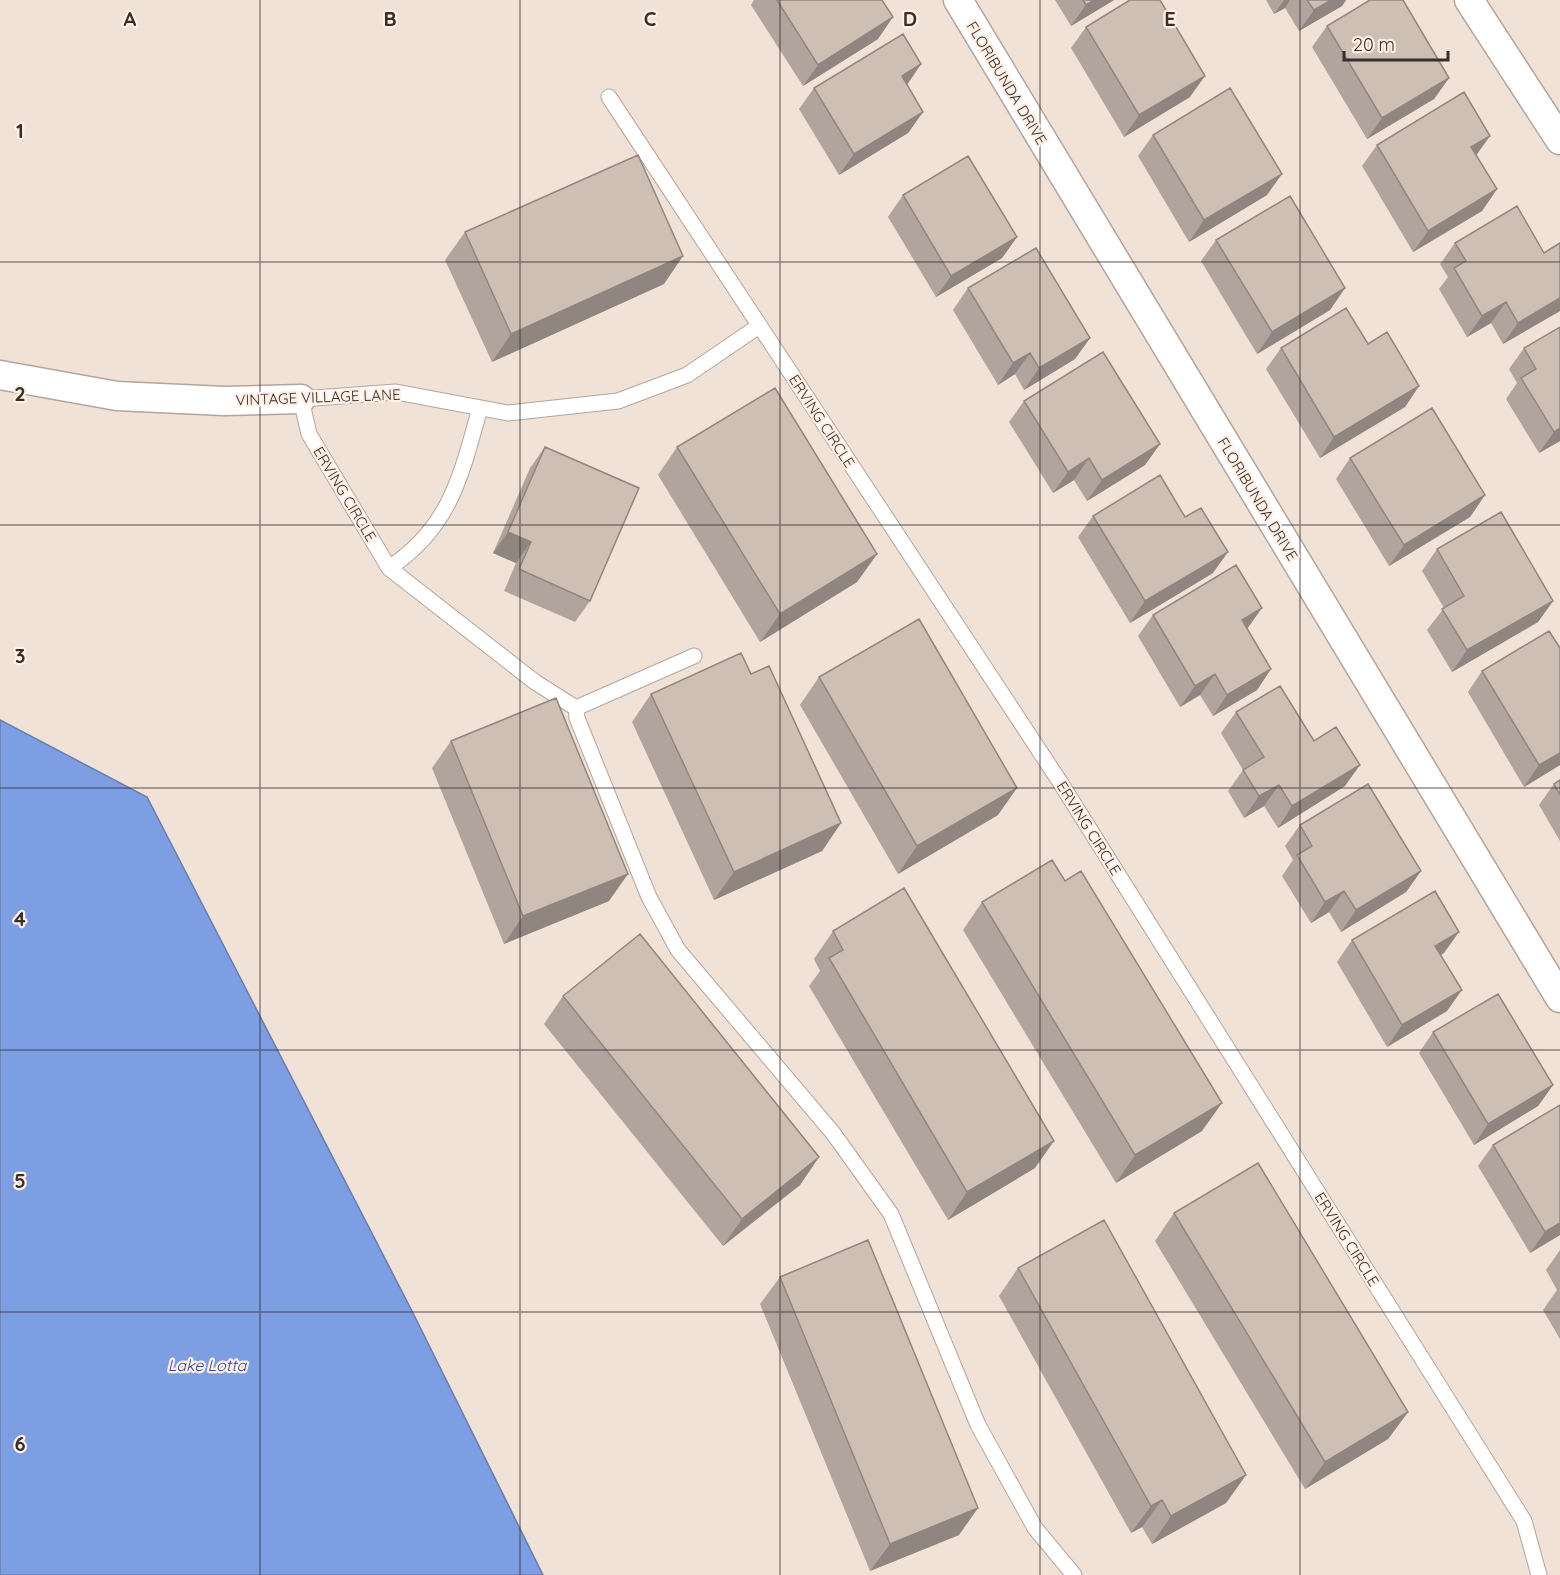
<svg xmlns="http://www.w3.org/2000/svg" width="1560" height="1575" viewBox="0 0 1560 1575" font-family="Quicksand,sans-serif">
	<rect width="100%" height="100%" fill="#f1e2d8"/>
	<path fill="#7d9ee3" stroke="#687dac" stroke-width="1.5" d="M0 720 147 797 412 1311 543 1575H0Z"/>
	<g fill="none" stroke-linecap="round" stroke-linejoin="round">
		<g stroke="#b3a59b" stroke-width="17">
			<path id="service" d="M609 97 1060 782 1524 1521 1539 1575
				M759 326 687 375 618 401 508 413 396 392 301 399 309 434 389 568 535 682 576 708 577 718 649 897 678 950 833 1133 891 1214 978 1425 1035 1528 1074 1575
				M389 568C451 527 461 475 480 408
				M576 708 694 656"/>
		</g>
		<g stroke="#b3a59b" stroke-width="31">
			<path id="minor" d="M958 0 1560 998
				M1469 0 1560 140
				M0 375 117 396 224 401 301 399"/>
		</g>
		<use href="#service" stroke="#fff" stroke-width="15"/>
		<use href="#minor" stroke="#fff" stroke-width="28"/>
	</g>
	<path fill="#b1a49c" d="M754 0H882L878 39 803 86 751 5Z
		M1055 0H1114L1071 26Z
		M1266 0H1346L1342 6 1299 31 1285 8 1274 14Z
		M1327 26 1449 78 1434 99 1367 139 1312 47Z
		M1086 27 1190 97 1124 137 1071 48Z
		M921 64 907 85 923 112 908 133 839 175 799 109 814 88Z
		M1153 135 1267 195 1189 242 1138 156Z
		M1377 145 1497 189 1482 211 1413 252 1362 166Z
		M903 195 1017 237 1002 258 936 297 888 217Z
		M465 232 664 284 492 362 445 260Z
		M1216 240 1345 288 1330 310 1257 354 1201 261Z
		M1455 243 1544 253 1560 311 1503 344 1491 323 1467 337 1439 289 1448 277 1440 264Z
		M968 288 1090 338 1075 359 1024 390 1015 374 998 385 953 310Z
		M1560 327V441L1539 453 1506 399 1517 383 1509 369 1524 348Z
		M1368 344 1419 386 1405 407 1320 458 1266 369 1281 348Z
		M1024 401 1160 444 1145 465 1087 501 1074 480 1053 493 1009 422Z
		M545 447 590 601 575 622 504 591 516 563 493 553 530 468Z
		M677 447 877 554 857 582 760 642 658 475Z
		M1350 458 1485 495 1470 517 1389 566 1336 479Z
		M1093 516 1213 573 1130 623 1078 537Z
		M1437 549 1553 601 1538 622 1452 672 1427 630 1444 608 1422 571Z
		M1153 615 1247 628 1271 669 1257 690 1213 716 1200 695 1180 707 1138 636Z
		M1482 671 1560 765 1524 787 1468 692Z
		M751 674 841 823 822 851 714 900 632 722 651 694Z
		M819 677 998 815 898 874 800 705Z
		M1236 712 1314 741 1345 786 1278 828 1264 806 1244 818 1228 791 1243 770 1221 733Z
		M451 741 609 901 504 944 432 768Z
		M1560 780V841L1539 805 1554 784Z
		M1300 825 1421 871 1406 892 1341 932 1329 912 1311 923 1282 876 1293 860 1285 846Z
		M1065 881 1202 1131 1116 1183 963 930 982 902Z
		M833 931 1035 1168 948 1220 809 986 820 971 814 959Z
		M1352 940 1444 953 1441 955 1447 1011 1387 1047 1337 962Z
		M563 996 819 1157 800 1185 723 1246 544 1024Z
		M1433 1032 1553 1085 1538 1106 1474 1145 1419 1053Z
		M1560 1105V1235L1530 1253 1478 1166 1493 1145Z
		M1174 1213 1408 1412 1388 1439 1305 1489 1155 1241Z
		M1560 1250V1339L1543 1310 1557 1290 1546 1270Z
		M1018 1268 1246 1475 1226 1503 1152 1544 1142 1527 1131 1533 999 1296Z
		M780 1277 959 1535 870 1571 760 1304Z"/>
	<path fill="#90867f" d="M1094 0H1114L1071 26 1086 5Z
		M1284 0H1290L1285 8 1274 14Z
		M1331 0H1346L1342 6 1299 31 1314 10Z
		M893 17 878 39 803 86 818 65Z
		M921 64 906 86 902 76Z
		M1205 76 1190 97 1124 137 1139 115Z
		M1449 78 1434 99 1367 139 1382 118Z
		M923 112 908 133 839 175 854 154Z
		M1490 136 1475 157 1471 147Z
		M1282 174 1267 195 1189 242 1204 220Z
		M1497 189 1482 211 1413 252 1428 231Z
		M1017 237 1002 258 936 297 951 276Z
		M683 256 664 284 492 362 511 334Z
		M1345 288 1330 310 1257 354 1272 332Z
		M1560 298V311L1503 344 1518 323Z
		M1506 302 1491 323 1467 337 1482 316Z
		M1090 338 1075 359 1024 390 1039 368Z
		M1030 353 1015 374 998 385 1013 363Z
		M1419 386 1405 407 1320 458 1334 437Z
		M1560 428V441L1539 453 1554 432Z
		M1160 444 1145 465 1087 501 1102 480Z
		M1089 458 1074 480 1053 493 1068 472Z
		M1485 495 1470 517 1389 566 1404 545Z
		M508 532 531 542 516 563 493 553Z
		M1228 552 1213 573 1130 623 1145 601Z
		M877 554 857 582 760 642 780 614Z
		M1553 601 1538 622 1452 672 1467 650Z
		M1262 608 1247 629 1242 620Z
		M1271 669 1257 690 1213 716 1227 695Z
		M1215 674 1200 695 1180 707 1195 686Z
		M1560 753V765L1524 787 1539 765Z
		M1360 765 1345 786 1278 828 1292 806Z
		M1279 785 1264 806 1244 818 1259 796Z
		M1017 788 998 815 898 874 917 846Z
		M841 823 822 851 714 900 734 872Z
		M1421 871 1406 892 1341 932 1356 910Z
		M628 874 609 901 504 944 523 916Z
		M1344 891 1329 912 1311 923 1325 902Z
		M1459 932 1444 953 1421 967 1435 946Z
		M1462 990 1447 1011 1387 1047 1402 1025Z
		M1553 1085 1538 1106 1474 1145 1488 1124Z
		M1222 1103 1202 1131 1116 1183 1135 1155Z
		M1054 1141 1035 1168 948 1220 967 1192Z
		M819 1157 800 1185 723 1246 742 1219Z
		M1560 1223V1235L1530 1253 1545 1232Z
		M1408 1412 1388 1439 1305 1489 1325 1462Z
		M1246 1475 1226 1503 1152 1544 1171 1516Z
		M1162 1500 1142 1527 1131 1533 1151 1506Z
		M978 1508 959 1535 870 1571 890 1544Z"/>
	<path fill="#cebfb5" stroke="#90867f" stroke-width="1.5" d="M777 0H882L893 17 818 65Z
		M1083 0H1094L1086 5Z
		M1130 0H1160L1205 76 1139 115 1086 27Z
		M1307 0H1331L1314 10Z
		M1370 0H1403L1449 78 1382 118 1327 26Z
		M903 34 921 64 902 76 923 112 854 154 814 88Z
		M1230 88 1282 174 1204 220 1153 135Z
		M1464 92 1490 136 1471 147 1497 189 1428 231 1377 145Z
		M638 155 683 256 511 334 465 232Z
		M968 156 1017 237 951 276 903 195Z
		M1290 196 1345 288 1272 332 1216 240Z
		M1517 206 1544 253 1560 243V298L1518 323 1506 302 1482 316 1454 268 1466 261 1455 243Z
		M1036 248 1090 338 1039 368 1030 353 1013 363 968 288Z
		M1346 308 1368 344 1387 332 1419 386 1334 437 1281 348Z
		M1560 327V428L1554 432 1521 378 1536 369 1524 348Z
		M1103 352 1160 444 1102 480 1089 458 1068 472 1024 401Z
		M775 388 877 554 780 614 677 447Z
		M1432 408 1485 495 1404 545 1350 458Z
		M545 447 639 488 590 601 519 569 531 542 508 532Z
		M1160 475 1185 517 1201 508 1228 552 1145 601 1093 516Z
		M1501 512 1553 601 1467 650 1442 609 1464 596 1437 549Z
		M1236 565 1262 608 1242 620 1271 669 1227 695 1215 674 1195 686 1153 615Z
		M919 619 1017 788 917 846 819 677Z
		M1549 631 1560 648V753L1539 765 1482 671Z
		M741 653 751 674 769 666 841 823 734 872 651 694Z
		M1280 686 1314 741 1336 727 1360 765 1292 806 1279 785 1259 796 1243 770 1264 757 1236 712Z
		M556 698 628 874 523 916 451 741Z
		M1560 780V795L1554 784Z
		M1368 784 1421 871 1356 910 1344 891 1325 902 1297 855 1312 846 1300 825Z
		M1052 860 1065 881 1081 871 1222 1103 1135 1155 982 902Z
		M904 888 1054 1141 967 1192 829 958 843 950 833 931Z
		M1435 891 1459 932 1435 946 1462 990 1402 1025 1352 940Z
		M640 934 819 1157 742 1219 563 996Z
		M1498 994 1553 1085 1488 1124 1433 1032Z
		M1560 1105V1223L1545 1232 1493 1145Z
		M1258 1163 1408 1412 1325 1462 1174 1213Z
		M1104 1220 1246 1475 1171 1516 1162 1500 1151 1506 1018 1268Z
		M868 1240 978 1508 890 1544 780 1277Z"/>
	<path fill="none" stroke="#36302c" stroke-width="1.5" stroke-opacity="0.55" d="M260 0V1575M520 0V1575M780 0V1575M1040 0V1575M1300 0V1575M0 262H1560M0 525H1560M0 788H1560M0 1050H1560M0 1312H1560"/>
	<g text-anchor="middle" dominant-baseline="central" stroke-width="4.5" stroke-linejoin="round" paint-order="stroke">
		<g font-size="15" fill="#36302c" stroke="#ffefe5">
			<text transform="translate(1007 83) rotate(59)">FLORIBUNDA DRIVE</text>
			<text transform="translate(318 397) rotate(-2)">VINTAGE VILLAGE LANE</text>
			<text transform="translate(822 421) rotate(57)">ERVING CIRCLE</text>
			<text transform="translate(345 494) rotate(59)">ERVING CIRCLE</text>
			<text transform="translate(1258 499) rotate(59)">FLORIBUNDA DRIVE</text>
			<text transform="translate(1089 828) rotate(58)">ERVING CIRCLE</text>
			<text transform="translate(1347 1239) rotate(58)">ERVING CIRCLE</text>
		</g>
		<g font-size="16" font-style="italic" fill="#2a4b9d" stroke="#ffefe5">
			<text x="207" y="1365">Lake Lotta</text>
		</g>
	</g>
	<g font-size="20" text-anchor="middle" font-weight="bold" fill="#36302c" stroke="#ffefe5" stroke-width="4.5" stroke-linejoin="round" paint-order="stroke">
		<text x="130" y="26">A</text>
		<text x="390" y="26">B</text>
		<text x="650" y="26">C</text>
		<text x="910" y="26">D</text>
		<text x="1170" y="26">E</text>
		<text x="20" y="138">1</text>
		<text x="20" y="401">2</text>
		<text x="20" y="663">3</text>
		<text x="20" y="926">4</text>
		<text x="20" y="1188">5</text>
		<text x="20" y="1451">6</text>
	</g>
	<path d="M1344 51v9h104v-9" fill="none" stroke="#36302c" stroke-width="3"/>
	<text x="1353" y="51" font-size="18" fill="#36302c" stroke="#ffefe5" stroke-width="4.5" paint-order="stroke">20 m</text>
</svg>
